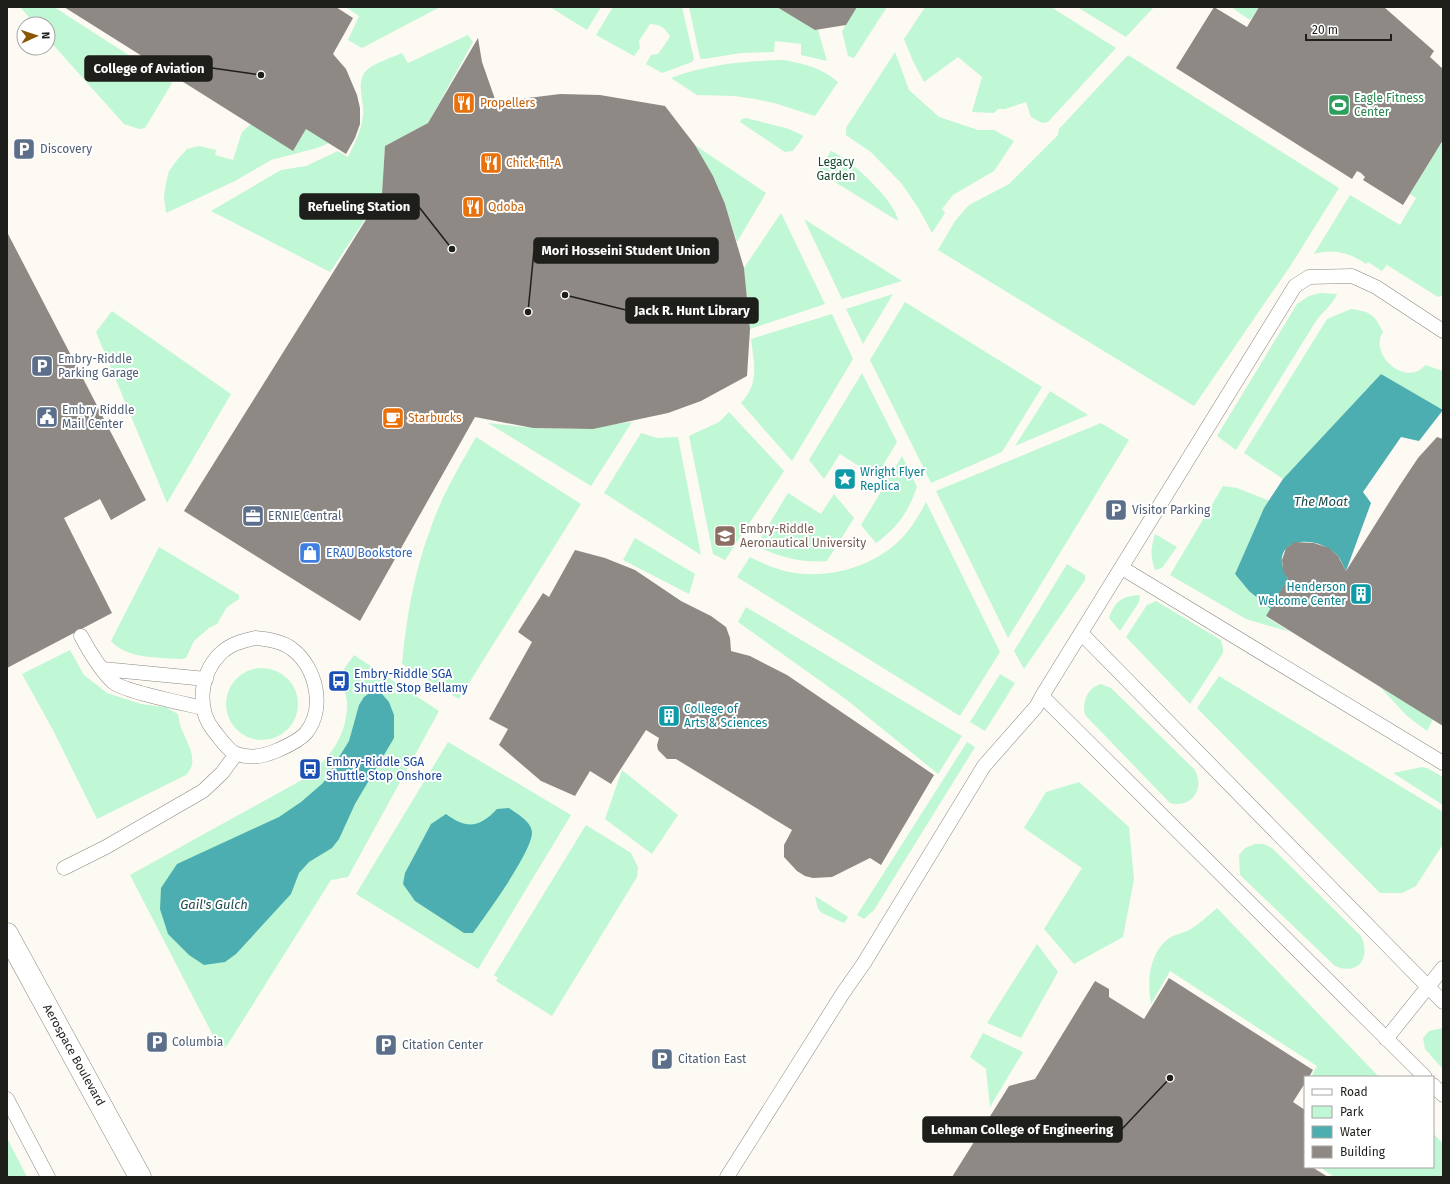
<svg xmlns="http://www.w3.org/2000/svg" width="1450" height="1184" viewBox="0 0 1450 1184" font-family="'Fira Sans',sans-serif">
	<rect width="100%" height="100%" fill="#fcfaf3"/>
	<path fill="#c0f7d4" d="M20 7H54L172 83 145 128 139 129 124 124 48 39V24H35Z
		M346 7H440L362 48 348 40 359 16Z
		M550 7H601L587 30Z
		M613 7H682L694 59 692 62 662 73 646 64 651 55 658 54 670 37C665 27 661 25 650 24L639 41 640 48 634 56 596 35Z
		M689 7H780L818 30 827 61 801 55V44L775 41 774 52 741 53 704 59 700 58Z
		M857 7H887L854 58 848 56 842 31Z
		M925 7H1051L1116 48 1048 122 1042 123 1031 117 1026 102 1005 109H998L994 113 972 112 982 77 958 57 924 82 913 61 904 39Z
		M1077 7H1154L1126 37Z
		M1231 7H1259L1250 20Z
		M468 35 473 42 428 123 385 146 382 194 330 272 211 211 281 170 306 166 338 151 348 157C355 143 361 131 363 116 365 102 355 84 366 71 372 64 393 57 402 53L408 63Z
		M895 52 909 90 939 117 978 130H994L1014 141 994 171 953 195 942 209 945 213 932 233 919 209 902 184 872 153 846 135V128Z
		M1128 55 1339 188 1291 265 1194 406 938 250 955 221 969 205 1009 184 1058 135 1059 129Z
		M784 60C805 64 822 68 838 82L815 116 774 103 755 99 735 96 697 95 671 78C707 64 745 61 784 60Z
		M746 118 789 129 802 135 803 137 793 151 785 152 740 122 742 119Z
		M251 124 293 151 306 129 329 143 317 148 271 160 235 181 166 213 164 197 166 183 169 171 178 159 187 149 199 146 216 150 215 155 233 160 242 132Z
		M1443 140V293L1441 296 1438 297 1387 265 1382 271 1368 262 1366 264C1351 253 1332 248 1314 254L1350 195 1400 225 1416 198 1410 194Z
		M695 145 766 193 737 242 725 204Z
		M831 151C849 158 897 202 898 221L822 174 820 168Z
		M781 213 825 304 750 329 744 268Z
		M804 219 902 281 842 299Z
		M1320 293 1337 294C1331 307 1324 310 1316 321L1236 450 1217 436 1297 304 1309 296Z
		M893 294 863 344 846 309Z
		M905 302 1042 387 1002 452 931 483 870 360Z
		M1351 309C1371 312 1374 314 1383 332 1368 355 1407 388 1425 365L1443 371V410L1381 374 1283 479 1244 453 1327 319Z
		M112 311 231 394 167 503 96 332Z
		M832 314 853 359 792 461 741 403C760 382 754 365 751 339Z
		M862 373 897 442 876 477 840 454 824 479 809 460Z
		M1050 391 1088 415 1015 446Z
		M729 412 784 471 725 560 713 554 689 436 719 422Z
		M632 422 591 486 488 423 533 428 580 429Z
		M1101 423 1129 440 1008 638 936 491Z
		M641 433 657 438 678 437 701 555 604 493Z
		M476 437 581 504 459 699 402 664C406 619 414 573 430 530 441 497 459 467 476 437Z
		M902 456 917 487C908 512 898 527 876 543L861 525Z
		M1223 486 1237 488 1270 501 1264 508 1235 574 1249 591 1271 609 1266 617 1290 632 1246 619 1170 575Z
		M788 493 821 514 834 494 854 518 827 561C800 563 780 557 756 546Z
		M926 502 1000 652 960 716 737 577 750 557C764 564 779 571 795 573 836 579 883 563 908 531 915 522 921 512 926 502Z
		M1155 534 1177 547 1162 568 1155 570C1150 557 1151 547 1155 534Z
		M635 538 695 574 689 594 623 560Z
		M159 547 239 595V599L227 607 217 624 209 628 194 641 186 658 180 659C157 657 127 659 111 641Z
		M1067 564 1085 575V580L1024 669 1014 651Z
		M1140 595 1139 602 1120 631 1109 618C1115 601 1122 596 1140 595Z
		M1156 601 1221 640 1223 649V653L1190 704 1126 637 1147 605Z
		M746 607 962 736 938 774 847 700 738 622Z
		M70 650 84 675 107 693 141 704 165 707 178 714C179 720 180 727 183 732 189 747 199 762 186 775L97 819 53 730 22 674Z
		M354 655 439 711 348 877 331 880 228 1044 224 1048 219 1047 130 875 300 781C327 762 348 737 347 702 346 694 342 679 342 674 343 668 351 660 354 655Z
		M226 704a36 36 0 1 1 72 0a36 36 0 1 1-72 0Z
		M1000 674 1015 683 985 731 970 722Z
		M1219 676 1443 812V844L1416 886 1402 893H1380L1197 708Z
		M1101 684 1111 688 1194 769C1206 788 1192 809 1170 803L1085 715C1082 702 1087 688 1101 684Z
		M1380 687 1433 719 1427 731 1407 716Z
		M448 742 571 815 478 969 356 894Z
		M967 742 975 747 874 910 864 919 857 915Z
		M1422 767 1427 768 1443 777V805L1393 773Z
		M622 770 678 815 652 854 605 819Z
		M1079 782 1129 827 1134 879 1123 937 1074 964 1044 929 1082 868 1024 828 1046 792Z
		M586 825 631 853 638 867 637 877 552 1016 496 981 498 978 494 975Z
		M1255 844H1264L1272 848 1361 936C1371 958 1359 976 1335 966L1240 875 1239 855 1245 848Z
		M815 896 848 917 844 923 822 913 818 909Z
		M1217 908 1379 1077H1311L1317 1066 1170 971 1151 1004C1147 981 1149 954 1168 939 1175 934 1184 933 1191 929 1200 923 1209 915 1217 908Z
		M1037 944 1058 972 1021 1038 987 1023Z
		M1443 1028V1069L1425 1049 1423 1038 1429 1031Z
		M983 1033 1023 1052 990 1107 986 1069 970 1057Z
		M1433 1133 1443 1144V1177H1334L1320 1167H1433Z
		M7 1138 27 1177H7Z"/>
	<path fill="#4caeb1" d="M1381 374 1443 410 1419 441 1401 437 1363 492 1371 503 1346 571C1343 566 1341 559 1337 555 1312 531 1265 540 1288 579L1271 609 1249 591 1235 574 1264 508 1283 479Z
		M372 691 382 694 389 702 394 715V738L355 804 339 839 332 848 309 862 299 873 291 894 236 954 225 962 204 965 189 955 168 934 160 909 161 888 177 864 279 817 301 802 323 783 349 741 359 705 364 697Z
		M509 808C517 814 531 821 532 832 533 851 485 916 473 933H464L415 901 403 884 405 873 431 824 446 814C467 830 480 827 497 809Z"/>
	<path fill="#8e8984" d="M64 7H336L353 18 333 54 346 69 357 95 360 108V124L355 138 346 154 306 129 293 151Z
		M777 7H857L846 25 815 30Z
		M1214 7 1247 27 1259 7H1384L1434 51 1430 57 1443 69V140L1403 205 1363 180 1365 177 1361 173 1357 171 1352 179 1176 68Z
		M478 38 482 62 496 102 560 94 600 95 665 106 695 145 713 176 725 204 744 268 750 329 747 376 701 401 668 413 593 429 533 428 475 417 360 621 184 511 382 194 385 146 428 123Z
		M7 232 146 500 111 520 100 499 64 518 112 613 7 668Z
		M1437 437 1443 439V726L1266 616 1288 579 1283 571 1282 560 1286 548 1295 542 1314 543 1329 548 1338 556 1346 571 1400 485 1418 458Z
		M575 550 605 558 635 570 681 601 711 616 726 627 730 638 731 651 750 656 787 675 934 775 881 865 870 858 832 877 813 878 805 876 797 871 784 857V845L792 830 676 759H667L658 750 657 745 659 738 646 730 611 784 590 771 575 796 541 781 499 745 508 729 489 719 532 642 518 632 543 593 549 597Z
		M1169 978 1313 1070 1309 1077H1305V1083L1293 1102 1305 1110V1167H1312L1328 1177H952L1009 1086 1035 1079 1095 981 1109 989V997L1144 1019Z"/>
	<g fill="none" stroke-linecap="round" stroke-linejoin="round">
		<g stroke="#898881" stroke-width="15">
			<path id="service" d="M1122 568 1443 763
				M1081 633 1443 1002
				M81 636C88 649 102 672 113 682 122 691 187 704 203 708
				M255 638C268 639 282 641 292 649 316 667 326 708 306 733 299 741 287 746 278 750 265 756 251 759 237 754 229 752 220 738 214 731 196 709 200 674 220 654 230 644 242 641 255 638Z
				M103 669 206 679
				M1042 696 1425 1077
				M64 868 106 847 203 791 222 773 236 754
				M1386 1039 1443 968
				M1433 1085 1443 1095
				M7 1099 48 1177
				M727 1177 843 993 864 963 984 766 1036 707 1042 696 1295 286 1309 277 1352 276 1376 287 1443 331"/>
		</g>
		<g stroke="#898881" stroke-width="23">
			<path id="minor" d="M7 934 140 1177"/>
		</g>
		<use href="#service" stroke="#fff" stroke-width="14"/>
		<use href="#minor" stroke="#fff" stroke-width="22"/>
	</g>
	<defs>
		<g id="restaurant-square" transform="scale(1.15)"><rect x="-9" y="-9" width="18" height="18" rx="4" fill="#e8710a" stroke="#fff"/><path d="M-5-6h1v4h1v-4h1v4h1v-4h1v5L-1.5 .5V6h-2V.5L-5-1ZM5-6V6H3V1.5H1.5Q1.5-4 5-6Z" fill="#fff"/></g>
		<g id="stadium-square" transform="scale(1.15)"><rect x="-9" y="-9" width="18" height="18" rx="4" fill="#2e9e5b" stroke="#fff"/><path d="M0-5a6.5 5 0 1 0 0 10a6.5 5 0 1 0 0-10ZM-3.5-1.8h7v3.6h-7Z" fill="#fff"/></g>
		<g id="parking-square" transform="scale(1.15)"><rect x="-9" y="-9" width="18" height="18" rx="4" fill="#5c6f8a" stroke="#fff"/><path d="M-3.5-5.5H1a3.5 3.5 0 0 1 0 7H-1V5.5H-3.5ZM-1-3.4V-.6H.8a1.4 1.4 0 0 0 0-2.8Z" fill="#fff"/></g>
		<g id="civic-square" transform="scale(1.15)"><rect x="-9" y="-9" width="18" height="18" rx="4" fill="#5c6f8a" stroke="#fff"/><path d="M-.6-6.5H3V-4.5H.6V-3L4-1V1h2V6H-6V1h2V-1L-.6-3ZM-1.2 2.5V6h2.4V2.5Z" fill="#fff"/></g>
		<g id="cafe-square" transform="scale(1.15)"><rect x="-9" y="-9" width="18" height="18" rx="4" fill="#e8710a" stroke="#fff"/><path d="M-5.5-4.5H6V0H3Q3 3.5 0 3.5H-2.5Q-5.5 3.5-5.5 0ZM3-3.2v2h1.7v-2ZM-6 4.5H4V6H-6Z" fill="#fff"/></g>
		<g id="sight-square" transform="scale(1.15)"><rect x="-9" y="-9" width="18" height="18" rx="4" fill="#0f9aa8" stroke="#fff"/><path d="M0-6L1.8-2.2L6-1.7L2.9 1.2L3.7 5.4L0 3.3L-3.7 5.4L-2.9 1.2L-6-1.7L-1.8-2.2Z" fill="#fff"/></g>
		<g id="office-square" transform="scale(1.15)"><rect x="-9" y="-9" width="18" height="18" rx="4" fill="#5c6f8a" stroke="#fff"/><path d="M-6-3h4V-5.5h4V-3h4V5H-6ZM-1-4.5V-3h2v-1.5ZM-6 0V1H6V0Z" fill="#fff"/></g>
		<g id="university-square" transform="scale(1.15)"><rect x="-9" y="-9" width="18" height="18" rx="4" fill="#8d6e63" stroke="#fff"/><path d="M0-5L7-2L0 1L-7-2ZM-4 1L0 2.5L4 1V4Q0 6-4 4Z" fill="#fff"/></g>
		<g id="shop-square" transform="scale(1.15)"><rect x="-9" y="-9" width="18" height="18" rx="4" fill="#3f7fe0" stroke="#fff"/><path d="M-5-2.5h2.3a2.7 3.5 0 0 1 5.4 0H5L5.5 6h-11ZM-1.5-2.5h3a1.5 2.3 0 0 0-3 0Z" fill="#fff"/></g>
		<g id="building-square" transform="scale(1.15)"><rect x="-9" y="-9" width="18" height="18" rx="4" fill="#0f9aa8" stroke="#fff"/><path d="M-4-6H4V6H1V3H-1V6H-4ZM-2.5-4.3h1.7v1.8h-1.7ZM.8-4.3h1.7v1.8H.8ZM-2.5-1h1.7V.8h-1.7ZM.8-1h1.7V.8H.8Z" fill="#fff"/></g>
		<g id="bus-square" transform="scale(1.15)"><rect x="-9" y="-9" width="18" height="18" rx="4" fill="#1a4fb4" stroke="#fff"/><path d="M-5-6H5V4H4V6H2V4H-2V6H-4V4H-5ZM-3.5-4V0h7V-4ZM-3.5 1.2v1.5H-2V1.2ZM2 1.2v1.5H3.5V1.2Z" fill="#fff"/></g>
	</defs>
	<g fill-rule="evenodd">
		<use href="#restaurant-square" x="464" y="103"/>
		<use href="#stadium-square" x="1339" y="105"/>
		<use href="#parking-square" x="24" y="149"/>
		<use href="#restaurant-square" x="491" y="163"/>
		<use href="#restaurant-square" x="473" y="207"/>
		<use href="#parking-square" x="42" y="366"/>
		<use href="#civic-square" x="47" y="417"/>
		<use href="#cafe-square" x="393" y="418"/>
		<use href="#sight-square" x="845" y="479"/>
		<use href="#parking-square" x="1116" y="510"/>
		<use href="#office-square" x="253" y="516"/>
		<use href="#university-square" x="725" y="536"/>
		<use href="#shop-square" x="310" y="553"/>
		<use href="#building-square" x="1361" y="594"/>
		<use href="#bus-square" x="339" y="681"/>
		<use href="#building-square" x="669" y="716"/>
		<use href="#bus-square" x="310" y="769"/>
		<use href="#parking-square" x="157" y="1042"/>
		<use href="#parking-square" x="386" y="1045"/>
		<use href="#parking-square" x="662" y="1059"/>
	</g>
	<g text-anchor="middle" dominant-baseline="central" stroke-width="4" stroke-linejoin="round" paint-order="stroke">
		<g font-size="12" fill="#27864d" stroke="#fff" text-anchor="start">
			<text x="1354" y="98">Eagle Fitness<tspan x="1354" dy="14">Center</tspan></text>
		</g>
		<g font-size="12" fill="#c56008" stroke="#fff" text-anchor="start">
			<text x="480" y="103">Propellers</text>
			<text x="506" y="163">Chick-fil-A</text>
			<text x="488" y="207">Qdoba</text>
			<text x="408" y="418">Starbucks</text>
		</g>
		<g font-size="12" fill="#4e5e75" stroke="#fff" text-anchor="start">
			<text x="40" y="149">Discovery</text>
			<text x="58" y="359">Embry-Riddle<tspan x="58" dy="14">Parking Garage</tspan></text>
			<text x="62" y="410">Embry Riddle<tspan x="62" dy="14">Mail Center</tspan></text>
			<text x="1132" y="510">Visitor Parking</text>
			<text x="268" y="516">ERNIE Central</text>
			<text x="172" y="1042">Columbia</text>
			<text x="402" y="1045">Citation Center</text>
			<text x="678" y="1059">Citation East</text>
		</g>
		<g font-size="12" fill="#15492d" stroke="#fff">
			<text x="836" y="162">Legacy<tspan x="836" dy="14">Garden</tspan></text>
		</g>
		<g font-size="12" fill="#0d838f" stroke="#fff" text-anchor="start">
			<text x="860" y="472">Wright Flyer<tspan x="860" dy="14">Replica</tspan></text>
			<text x="1346" y="587" text-anchor="end">Henderson<tspan x="1346" dy="14">Welcome Center</tspan></text>
			<text x="684" y="709">College of<tspan x="684" dy="14">Arts &amp; Sciences</tspan></text>
		</g>
		<g font-size="12" fill="#785e54" stroke="#fff" text-anchor="start">
			<text x="740" y="529">Embry-Riddle<tspan x="740" dy="14">Aeronautical University</tspan></text>
		</g>
		<g font-size="12" fill="#366cbe" stroke="#fff" text-anchor="start">
			<text x="326" y="553">ERAU Bookstore</text>
		</g>
		<g font-size="12" fill="#164399" stroke="#fff" text-anchor="start">
			<text x="354" y="674">Embry-Riddle SGA<tspan x="354" dy="14">Shuttle Stop Bellamy</tspan></text>
			<text x="326" y="762">Embry-Riddle SGA<tspan x="326" dy="14">Shuttle Stop Onshore</tspan></text>
		</g>
		<g font-size="12" fill="#1e1e1b" stroke="#fff">
			<text transform="translate(74 1055) rotate(61)">Aerospace Boulevard</text>
		</g>
		<g font-size="13" font-style="italic" fill="#1e4b4c" stroke="#fff">
			<text x="1321" y="501">The Moat</text>
			<text x="214" y="904">Gail's Gulch</text>
		</g>
	</g>
	<path fill="none" stroke="#1e1e1b" stroke-width="1.5" d="M261 75L212 68M452 249L419 207M528 312L534 250M565 295L626 310M1170 1078L1122 1129"/>
	<g fill="#1e1e1b" stroke="#fff" stroke-width="1.5">
		<circle cx="261" cy="75" r="4"/>
		<circle cx="452" cy="249" r="4"/>
		<circle cx="528" cy="312" r="4"/>
		<circle cx="565" cy="295" r="4"/>
		<circle cx="1170" cy="1078" r="4"/>
	</g>
	<g fill="#1e1e1b" stroke="#1e1e1b" stroke-width="1.5">
		<rect x="85" y="56" width="127" height="25" rx="4"/>
		<rect x="300" y="194" width="119" height="25" rx="4"/>
		<rect x="534" y="238" width="184" height="25" rx="4"/>
		<rect x="626" y="298" width="132" height="25" rx="4"/>
		<rect x="923" y="1117" width="199" height="25" rx="4"/>
	</g>
	<g font-size="13" text-anchor="middle" font-weight="bold" fill="#fff">
		<text x="149" y="73">College of Aviation</text>
		<text x="359" y="211">Refueling Station</text>
		<text x="626" y="255">Mori Hosseini Student Union</text>
		<text x="692" y="315">Jack R. Hunt Library</text>
		<text x="1022" y="1134">Lehman College of Engineering</text>
	</g>
	<rect width="1450" height="1184" fill="none" stroke="#1e1e1b" stroke-width="16"/>
	<rect x="1304" y="1076" width="130" height="92" fill="#ffffff" stroke="#a5a5a4"/>
	<rect x="1312" y="1089" width="20" height="6" fill="#ffffff" stroke="#a5a5a4"/>
	<text x="1340" y="1096" font-size="12" fill="#1e1e1b">Road</text>
	<rect x="1312" y="1106" width="20" height="12" fill="#c0f7d4" stroke="#a5a5a4"/>
	<text x="1340" y="1116" font-size="12" fill="#1e1e1b">Park</text>
	<rect x="1312" y="1126" width="20" height="12" fill="#4caeb1" stroke="#a5a5a4"/>
	<text x="1340" y="1136" font-size="12" fill="#1e1e1b">Water</text>
	<rect x="1312" y="1146" width="20" height="12" fill="#8e8984" stroke="#a5a5a4"/>
	<text x="1340" y="1156" font-size="12" fill="#1e1e1b">Building</text>
	<g transform="translate(36 36) rotate(87)"><circle r="19" fill="#ffffff" stroke="#a5a5a4"/>
	<path d="M0-3L7 15L0 10L-7 15Z" fill="#895500"/>
	<text y="-6" font-size="11" font-weight="bold" text-anchor="middle" fill="#1e1e1b">N</text>
	</g>
	<path d="M1306 34v6h85v-6" fill="none" stroke="#1e1e1b" stroke-width="2"/>
	<text x="1312" y="34" font-size="12" fill="#1e1e1b" stroke="#ffffff" stroke-width="3" paint-order="stroke">20 m</text>
</svg>
